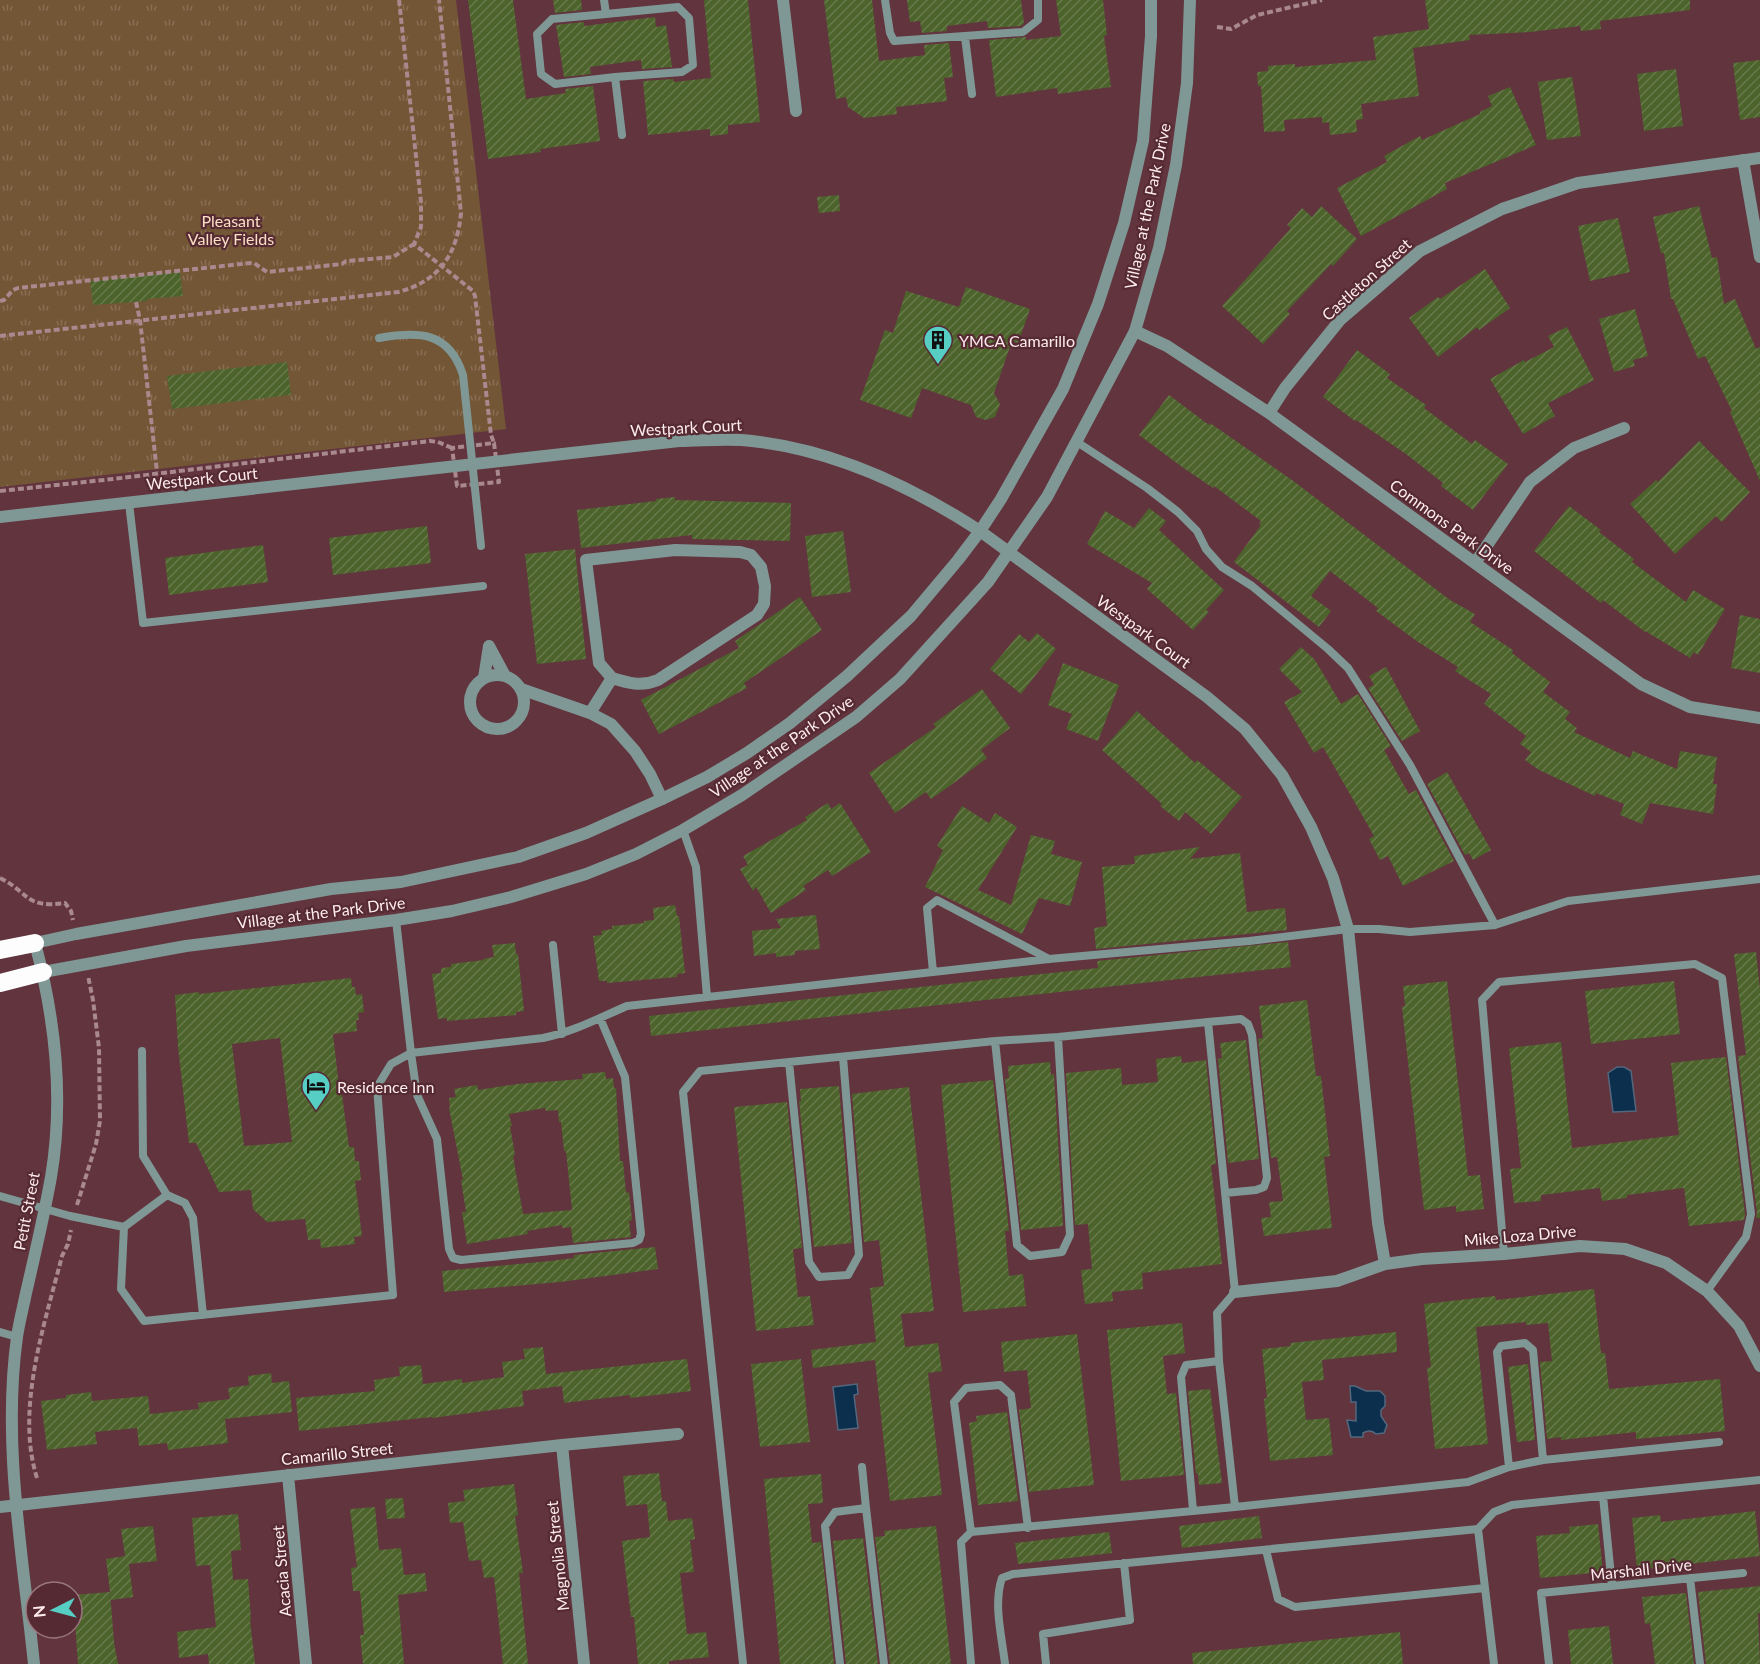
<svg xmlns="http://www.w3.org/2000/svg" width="1760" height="1664" viewBox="0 0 1760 1664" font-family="Lato,sans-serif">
	<defs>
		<pattern id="park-tufts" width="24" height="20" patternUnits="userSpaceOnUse" patternTransform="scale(1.5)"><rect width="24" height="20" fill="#735636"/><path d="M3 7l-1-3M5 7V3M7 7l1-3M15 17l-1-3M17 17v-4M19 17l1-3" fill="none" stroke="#886e53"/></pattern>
		<pattern id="building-hatch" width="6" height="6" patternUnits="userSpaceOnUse" patternTransform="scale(1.5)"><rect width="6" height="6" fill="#4d632c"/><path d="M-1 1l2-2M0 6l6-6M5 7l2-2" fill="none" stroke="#687a4b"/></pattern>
	</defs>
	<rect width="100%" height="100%" fill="#62343e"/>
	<path fill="url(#park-tufts)" d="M0 0H456L506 429 0 487Z"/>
	<path fill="#0b2f4d" stroke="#54677d" stroke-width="1.5" d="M1617 1067H1624L1631 1071 1636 1111 1613 1112 1608 1073Z
		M857 1384 858 1394 854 1395 858 1428 838 1430 833 1387Z
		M1350 1386H1355L1366 1391H1380L1385 1396V1406L1381 1410V1416L1387 1425 1384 1433 1376 1434C1372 1430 1368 1430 1363 1433V1437H1351L1347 1420 1356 1421V1402H1351Z"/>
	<path fill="url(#building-hatch)" fill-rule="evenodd" d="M468 0H513L526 99 566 93 565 89 593 86 600 141 540 149 541 152 488 159Z
		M553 0H581L582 10 555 13Z
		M704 0H748L760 122 728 125V134L710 136V129L648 135 643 81 673 79 674 82 711 78Z
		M824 0H872L879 61 925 55 924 45 949 43 953 77 944 78 947 101 896 107 897 114 864 118 848 107 846 97 836 99Z
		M907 0H1021L1024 23 1021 26 988 28 987 21 947 26V31L922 33 920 21 910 22Z
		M1056 0H1103L1107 35 1104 36 1111 87 1058 94 1057 88 996 97 989 40 1026 37V40L1061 36Z
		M1425 0H1690V10L1600 21 1601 29 1581 31 1580 26 1530 32 1469 35 1470 40 1413 48 1419 96 1361 104 1363 119 1356 120 1357 132 1330 135 1329 122 1322 123V117L1284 120 1285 131 1264 132 1261 86H1258L1257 72 1268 71V66L1295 64V67L1376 60 1373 37 1429 29Z
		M655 17 656 27 666 25 672 67 642 69 641 60 590 67 591 74 564 77 556 25 584 22V26Z
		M1760 60V117L1740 120 1733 63Z
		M1676 69 1683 126 1644 131 1637 74Z
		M1572 77 1581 136 1547 140 1538 82Z
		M1510 87 1536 145 1445 183 1447 189 1361 236 1337 188 1387 162 1384 156 1420 136 1422 140 1480 114V112L1492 106 1488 96Z
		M839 195 840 211 819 213 817 197Z
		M1321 206 1357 239 1333 266 1331 264 1287 311 1290 314 1263 344 1222 306 1291 228 1287 225 1302 208 1312 217Z
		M1699 206 1712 258 1717 257 1724 304 1735 299 1756 349 1760 347V481L1730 412 1732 411 1705 356 1698 359 1673 299H1671L1664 253H1661L1653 217Z
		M1618 218 1630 272 1590 281 1578 226Z
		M1485 269 1510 308 1479 330 1477 327 1438 357 1409 318 1438 297 1440 299Z
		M180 272 183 296 147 299V301L93 305 90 281Z
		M966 287 1030 309 1018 343 1012 341 994 393 1000 404 995 417 986 420 976 417 971 405 922 388 911 418 860 400 885 330 893 333 906 291 959 307Z
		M1635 309 1648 356 1633 360 1635 366 1614 372 1599 319Z
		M1567 327 1594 380 1548 403 1555 416 1523 434 1490 379 1524 360 1525 362 1554 347 1548 336Z
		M1357 350 1390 374 1387 378 1426 405 1424 408 1472 444 1475 440 1508 464 1473 510 1441 486 1443 483 1406 454 1356 420 1355 421 1323 397Z
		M287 362 291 395 172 409 167 376Z
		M1169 395 1209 425 1210 423 1292 480 1450 600 1475 614 1470 622 1513 650 1512 653 1550 682 1543 692 1570 712 1565 719 1577 728 1574 732 1630 758 1633 751 1677 769 1680 751 1717 757 1713 784H1717L1713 814 1650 803 1642 824 1620 815 1624 804 1596 793 1595 796 1539 770 1525 760 1531 752 1520 744 1526 736 1484 704 1491 694 1455 671 1458 667 1418 642 1376 611 1378 608 1330 571 1311 596 1331 611 1319 627 1234 562 1261 525 1259 524 1261 521 1214 486 1213 488 1182 467 1139 435Z
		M1699 441 1750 492 1722 522 1716 516 1675 554 1630 504 1656 480 1658 482Z
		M675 497V500L791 503 790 541 692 539V535L581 548 577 510 656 501V499Z
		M1569 506 1601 530 1599 532 1634 559 1632 562 1686 602 1693 590 1725 609 1698 655 1694 652 1690 658 1645 631V632L1603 600 1601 603 1534 551Z
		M1149 508 1166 521 1159 530 1224 590 1206 610 1209 612 1193 630 1147 589 1152 583 1087 544 1105 511 1134 528Z
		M427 526 431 563 333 575 329 538Z
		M843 531 851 592 812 597 805 536Z
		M263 545 268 582 169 595 165 558Z
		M575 549 586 659 537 664 525 554Z
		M800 597 822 630 744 683 747 688 659 734 641 700 739 648 735 641Z
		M1740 615 1760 619V673L1731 668Z
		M1037 633 1056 649 1021 694 990 669 1019 634 1029 642Z
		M1301 647 1315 660 1341 704 1358 694 1391 746 1384 750 1409 794 1416 790 1454 861 1403 886 1388 856 1380 860 1369 839 1374 836 1323 747 1314 753 1284 702 1302 692 1279 669Z
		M1063 663 1119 685 1098 741 1066 729 1072 714 1048 705Z
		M1386 667 1420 731 1402 741 1368 688 1374 685 1369 676Z
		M982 689 1010 728 981 750 987 758 951 785 931 799 926 792 895 813 869 773 936 727 933 724Z
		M1137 711 1195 763 1197 760 1242 797 1211 834 1185 812 1179 821 1160 806 1162 804 1102 750Z
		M1447 772 1491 850 1473 860 1469 853 1465 855 1427 784Z
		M828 803 831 809 840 803 871 852 832 876 828 870 803 886 806 890 771 913 756 887 753 891 740 869 748 865 743 856 807 820 805 817Z
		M962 806 989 823 995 813 1017 827 978 890 1011 905 1031 835 1055 841 1051 854 1082 862 1070 906 1039 898 1022 934 925 887 943 850 937 846Z
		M1200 847 1190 859 1240 853 1247 912 1285 908 1287 930 1096 949 1094 928 1107 926 1102 867 1135 864 1134 856Z
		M675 905 677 916H679L685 973 677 974V977L607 983V981H599L593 936 602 935 601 931 612 929V926L644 923V921L654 920 653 908Z
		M816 915 820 949 795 951V955L776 957V953L754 956 752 931 781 928 776 919Z
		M1288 942 1291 967 651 1036 649 1016 1098 968 1097 961Z
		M515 943 516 954H518L524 1011 516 1012V1015L447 1021V1018L438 1019 432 974 441 973V968L451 967V964L484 960 483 959 494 957 492 945Z
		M1756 952 1760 989V1218H1756L1757 1213 1738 1056 1746 1055 1734 954Z
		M351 978 352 987H355L356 995 362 994 364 1012 358 1013 359 1020H356L357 1031 333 1034 340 1095H342L349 1147H354L355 1161H359L361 1180 355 1181 362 1236 354 1237 355 1244 321 1248 320 1239 308 1240 305 1219 267 1222 253 1209 251 1190 219 1192 196 1143H189L178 1047 175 995 199 992V994ZM280 1038 292 1142 244 1146 232 1044Z
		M1447 981 1468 1176 1480 1175 1484 1209 1456 1212V1206L1424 1210 1402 1007 1405 1006 1403 986Z
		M1674 981 1680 1034 1591 1044 1585 991Z
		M1307 1000 1316 1076H1321L1330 1156 1324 1157 1332 1228 1264 1236 1261 1218 1271 1217 1269 1202 1283 1201 1277 1157 1271 1158 1258 1039 1263 1038 1259 1006Z
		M1246 1040 1259 1159 1228 1163 1218 1059 1222 1058 1220 1043Z
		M1561 1042 1572 1148 1679 1135 1671 1063 1726 1057 1745 1214 1744 1220 1689 1226 1684 1188 1627 1195V1198L1602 1201 1600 1188 1541 1195V1201L1514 1203 1510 1169 1521 1168 1509 1048Z
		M1181 1056 1182 1063 1206 1060 1216 1164 1211 1165 1222 1264 1142 1273 1143 1289 1112 1292 1113 1301 1085 1304 1081 1270 1092 1269 1088 1224 1075 1225 1066 1073 1121 1068 1122 1085 1158 1082 1156 1059Z
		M1050 1062 1051 1075 1054 1074 1063 1226 1021 1230 1005 1079 1009 1078 1008 1066Z
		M605 1072 606 1079 613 1078 614 1088H616L620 1161H623L626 1193 629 1192 632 1220 629 1221 631 1237 573 1243 571 1227 562 1228V1225L527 1231 528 1234 467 1244 462 1212H466L461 1180H463L449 1108 450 1107 449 1098 456 1097 454 1089 477 1085 478 1090 517 1084 583 1079 582 1074ZM545 1108 546 1111 558 1110 559 1122H561L564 1151H566L572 1210 523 1214 513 1156 515 1155 510 1126H512L509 1114Z
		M993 1080 1009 1231H1005L1009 1276 1023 1274 1026 1306 963 1312 941 1085Z
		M839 1086 852 1243 814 1247 799 1101H801L800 1089Z
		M909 1087 934 1311 901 1314 905 1347 938 1343 942 1371 928 1373 942 1495 890 1501 875 1360 813 1368 811 1350 876 1342 870 1288 884 1286 879 1240 864 1242 852 1094Z
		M787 1102 802 1248 793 1249 798 1297 810 1296 814 1325 756 1331 734 1107Z
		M655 1247 658 1269 560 1282 444 1292 442 1271 550 1261 574 1258V1255Z
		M1594 1289 1601 1353H1605L1609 1389 1720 1379 1725 1431 1636 1439V1432L1561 1440V1437L1547 1439 1540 1362 1552 1361 1548 1323 1526 1325V1322L1476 1327 1488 1444 1435 1449 1427 1368 1431 1367 1424 1304 1495 1296 1496 1300Z
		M1182 1323 1185 1353 1163 1356 1167 1394 1176 1393 1184 1475 1121 1481 1107 1330Z
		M1396 1332 1397 1352 1322 1360 1324 1380 1302 1382 1306 1420 1329 1418 1333 1455 1270 1461 1264 1399 1267 1398 1262 1349 1291 1346 1290 1343Z
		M1077 1334 1094 1485 1029 1492 1019 1410 1031 1408 1027 1370 1004 1372 1001 1342Z
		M543 1347 546 1374 687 1359 691 1391 630 1398V1395L564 1403 562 1386 522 1391 524 1406 432 1418V1417L299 1431 296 1398 375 1391 374 1380 400 1376 399 1367 421 1365 423 1384 462 1379V1383L504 1377 502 1362 525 1359 523 1349Z
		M801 1359 810 1442 760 1447 751 1364Z
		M1528 1364 1535 1440 1517 1442 1508 1367Z
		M271 1373 272 1383 289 1381 292 1412 225 1419 228 1443 168 1450 167 1443 139 1446 137 1428 95 1432 97 1444 47 1450 41 1401 66 1398V1395L91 1392 92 1401 148 1396 150 1414 199 1409 198 1403 230 1399 228 1388 249 1385 248 1376Z
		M1210 1389 1222 1483 1199 1485 1198 1473 1196 1474 1188 1391Z
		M1007 1412 1018 1501 978 1505 969 1423 977 1421 976 1416Z
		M659 1473 662 1501H666L668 1521 692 1518 695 1539 690 1540 694 1572 680 1573 687 1634 706 1632 709 1657 669 1661V1664H638L634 1617H631L622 1541 650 1537 647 1504 626 1506 623 1476Z
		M821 1474 823 1503 808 1504 812 1543 821 1542 834 1664H780L764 1479Z
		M514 1484 518 1515 515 1516 523 1573H519L528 1664H503L494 1577 484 1578 481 1560 469 1561 463 1522 450 1523 448 1503 465 1501 463 1490Z
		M403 1498 405 1518 387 1519 385 1499Z
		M375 1507 379 1550 401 1548 404 1575 425 1573 427 1591 398 1595 404 1664H363L360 1635H364L360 1591H353L351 1568 357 1567 350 1509Z
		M1755 1511 1760 1556 1637 1570 1632 1518 1660 1515 1661 1522Z
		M238 1514 241 1550 231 1551 233 1580 248 1579 251 1620H250L255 1664H209L208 1654 179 1658 177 1632 216 1627 210 1565 196 1566 192 1518Z
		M1259 1516 1262 1538 1182 1548 1179 1526Z
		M1598 1524 1603 1572 1540 1578 1536 1536 1570 1533 1569 1527Z
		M153 1526 157 1561 129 1564 133 1597 111 1600 106 1559 125 1556 121 1529Z
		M936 1526 951 1664H890L875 1537 885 1536 884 1531Z
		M1109 1532 1112 1553 1018 1564 1015 1543Z
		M863 1538 878 1664H846L833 1541Z
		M1760 1586V1613H1758L1760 1664H1706L1698 1592Z
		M110 1592 114 1642 118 1664H78L73 1595Z
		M1686 1593 1694 1664H1655L1650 1623 1645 1624 1642 1597Z
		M1609 1626 1613 1664H1571L1568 1630Z
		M1400 1632 1403 1664H1193L1192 1653Z"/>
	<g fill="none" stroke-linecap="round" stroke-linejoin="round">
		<path stroke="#a9888e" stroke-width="4" stroke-dasharray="6 3" stroke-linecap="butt" d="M399 0 421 202V227L414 244 473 291 475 296 491 435 494 443
			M1217 27 1231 29 1257 15 1322 0
			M0 301 4 300 13 290 18 288 251 263H254L267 272 342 264 346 261 393 257 414 244
			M136 302 140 320 157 472
			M0 336 398 292C440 281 457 254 461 213L439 0
			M494 443 499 482 457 486 452 448Z
			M0 491 113 479 430 441 438 442 452 448
			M0 878C29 892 25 909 65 903L71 911 73 920
			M77 1205 96 1144 100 1121 99 1048 93 1000 88 976
			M37 1478C15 1409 45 1323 62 1256L68 1244 71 1230"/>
		<path stroke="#7f9895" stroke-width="8" d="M604 0 606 14 552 19 537 34 541 74 555 84 615 77 622 135
			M885 0 890 33 894 41 1023 32 1038 20V0
			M606 14 678 7 689 18 693 65 682 72 615 77
			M965 37 972 94
			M379 338C418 331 449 331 463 375L481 546
			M1077 442 1147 488 1178 512 1197 531 1206 549 1222 567 1252 586 1328 649 1348 668 1410 765 1495 925
			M129 503 143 623 483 586
			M683 830 696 867 707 997
			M553 945 562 1034
			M1049 959 937 900 927 908 933 972 1049 959 1249 941 1348 929H1379L1410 932 1495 925 1568 901 1760 879
			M600 1018 625 1077 641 1234 639 1240 633 1243 461 1260 453 1258 449 1249 437 1139 417 1095 411 1053 543 1038C573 1032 599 1018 627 1006L933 972
			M1208 1022 1241 1019 1248 1024 1252 1035 1267 1178 1264 1187 1256 1190 1225 1193
			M995 1041 1017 1245 1030 1256 1062 1252 1070 1235 1058 1037
			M789 1062 809 1262 819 1277 848 1275 859 1255 843 1057
			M167 1195 185 1203 193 1218 203 1315
			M0 1196 70 1216 124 1227 121 1289 144 1321 393 1295 377 1087 391 1064 411 1053 396 920
			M124 1227 167 1195 143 1156 142 1051
			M1504 1254 1482 1000 1499 982 1695 964 1722 978 1751 1214 1746 1237 1707 1291
			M0 1332 17 1337
			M1509 1467 1497 1352 1501 1346 1525 1343 1533 1350 1543 1460
			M1603 1496 1612 1586
			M866 1508 884 1664
			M1193 1510 1181 1377 1186 1365 1219 1361
			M1478 1529 1494 1664
			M971 1532 954 1402 966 1388 1000 1385 1011 1395 1028 1528
			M1266 1550 1278 1599 1295 1607 1485 1588
			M1690 1578 1700 1664
			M743 1664 683 1092 700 1071 995 1041 1058 1037 1208 1022 1235 1292 1217 1313 1219 1361 1235 1507
			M840 1664 825 1526 835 1512 866 1508 862 1467
			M971 1664 961 1542 971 1532 1235 1507 1468 1482 1509 1467 1543 1460 1719 1442
			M1005 1664C1002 1637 993 1604 1002 1578L1013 1574 1478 1529 1494 1512 1512 1505 1760 1480
			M1046 1664 1043 1634 1130 1620 1124 1563
			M1549 1664 1541 1593 1743 1573"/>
		<path stroke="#7f9895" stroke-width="12" d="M783 0 796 111
			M1743 160 1760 257
			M1135 331 1167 346 1269 413 1641 684 1690 707 1760 718
			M1269 413 1285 388 1340 320 1420 251 1502 209 1578 183 1760 158
			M0 517 679 441C703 441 729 438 752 441 835 450 911 486 980 531L1207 697 1245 729 1282 775 1311 827 1333 878 1348 929 1378 1223 1385 1264
			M1475 563 1530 482 1574 448 1624 428
			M489 646 505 676
			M470 702a27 27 0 1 1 54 0a27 27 0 1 1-54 0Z
			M484 678 489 646
			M521 689 590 713 611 724 635 751 650 774 662 799
			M590 713 612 678 599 663 586 560 675 550 740 552 751 555 761 567 765 586 764 604 757 615 658 680C641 687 628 683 612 678
			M1235 1292 1337 1281 1385 1264 1422 1259 1504 1254 1580 1246 1625 1249 1666 1263 1707 1291 1739 1326 1760 1366
			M562 1445 584 1664
			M288 1475 306 1664
			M0 1507 562 1445 678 1434"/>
		<path stroke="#7f9895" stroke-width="12" d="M43 972 186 946 396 920 452 911 511 897 586 874 636 854 683 830 742 795 856 717 900 679 988 582 1047 497 1135 331 1159 248 1176 165 1187 83 1190 0
			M34 1664C23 1557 2 1444 17 1337 19 1323 23 1308 26 1293 35 1254 44 1216 51 1177 64 1100 55 1018 35 943L76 934 331 889 401 882 518 857 586 833 662 799 707 777 747 753 790 723 847 676 911 616 958 560 980 531 1001 499 1063 389 1098 304 1124 223 1143 141 1151 36V0"/>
		<path stroke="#fdfdfd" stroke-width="18" d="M0 950 35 943
			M0 983 43 972"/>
	</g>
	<defs>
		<g id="building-pin" transform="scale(1.5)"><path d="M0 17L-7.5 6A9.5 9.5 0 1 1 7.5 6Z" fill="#56cec4" stroke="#562a33"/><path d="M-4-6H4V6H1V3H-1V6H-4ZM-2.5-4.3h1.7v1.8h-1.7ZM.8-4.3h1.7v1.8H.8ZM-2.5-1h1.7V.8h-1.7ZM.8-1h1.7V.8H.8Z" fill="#111"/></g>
		<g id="hotel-pin" transform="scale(1.5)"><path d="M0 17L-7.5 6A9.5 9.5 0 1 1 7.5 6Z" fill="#56cec4" stroke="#562a33"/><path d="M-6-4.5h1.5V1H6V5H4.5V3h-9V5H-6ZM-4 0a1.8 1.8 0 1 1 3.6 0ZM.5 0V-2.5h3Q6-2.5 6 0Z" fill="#111"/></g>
	</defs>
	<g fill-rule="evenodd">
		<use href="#building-pin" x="938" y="340"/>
		<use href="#hotel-pin" x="316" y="1086"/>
	</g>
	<g text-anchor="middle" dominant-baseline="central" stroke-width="4.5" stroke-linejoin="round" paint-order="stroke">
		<g font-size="16" fill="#fdebed" stroke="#562a33">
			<text transform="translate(1147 206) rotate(-78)">Village at the Park Drive</text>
			<text transform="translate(1366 279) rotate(-42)">Castleton Street</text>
			<text transform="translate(686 427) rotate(-3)">Westpark Court</text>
			<text transform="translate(202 478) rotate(-6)">Westpark Court</text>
			<text transform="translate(1452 526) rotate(36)">Commons Park Drive</text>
			<text transform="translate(1144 631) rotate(36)">Westpark Court</text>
			<text transform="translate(781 746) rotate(-34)">Village at the Park Drive</text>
			<text transform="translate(321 912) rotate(-7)">Village at the Park Drive</text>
			<text transform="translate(26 1211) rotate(-79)">Petit Street</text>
			<text transform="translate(1520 1235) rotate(-5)">Mike Loza Drive</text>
			<text transform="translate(337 1453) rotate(-6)">Camarillo Street</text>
			<text transform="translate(557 1556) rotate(-96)">Magnolia Street</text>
			<text transform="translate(1641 1569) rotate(-6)">Marshall Drive</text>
			<text transform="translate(281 1571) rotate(-95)">Acacia Street</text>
		</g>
		<g font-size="16" fill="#f9dfc4" stroke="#562a33">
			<text x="231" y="220">Pleasant<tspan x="231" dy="18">Valley Fields</tspan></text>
		</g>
		<g font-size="16" fill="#fdebed" stroke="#562a33" text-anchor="start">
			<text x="959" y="340">YMCA Camarillo</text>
			<text x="337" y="1086">Residence Inn</text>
		</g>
	</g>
	<g transform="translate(54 1610) rotate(264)"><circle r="28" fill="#562a33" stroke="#99777d" stroke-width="1.5"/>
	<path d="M0-4.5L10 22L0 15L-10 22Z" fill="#56cec4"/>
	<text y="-9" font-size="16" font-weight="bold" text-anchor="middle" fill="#fdebed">N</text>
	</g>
</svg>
